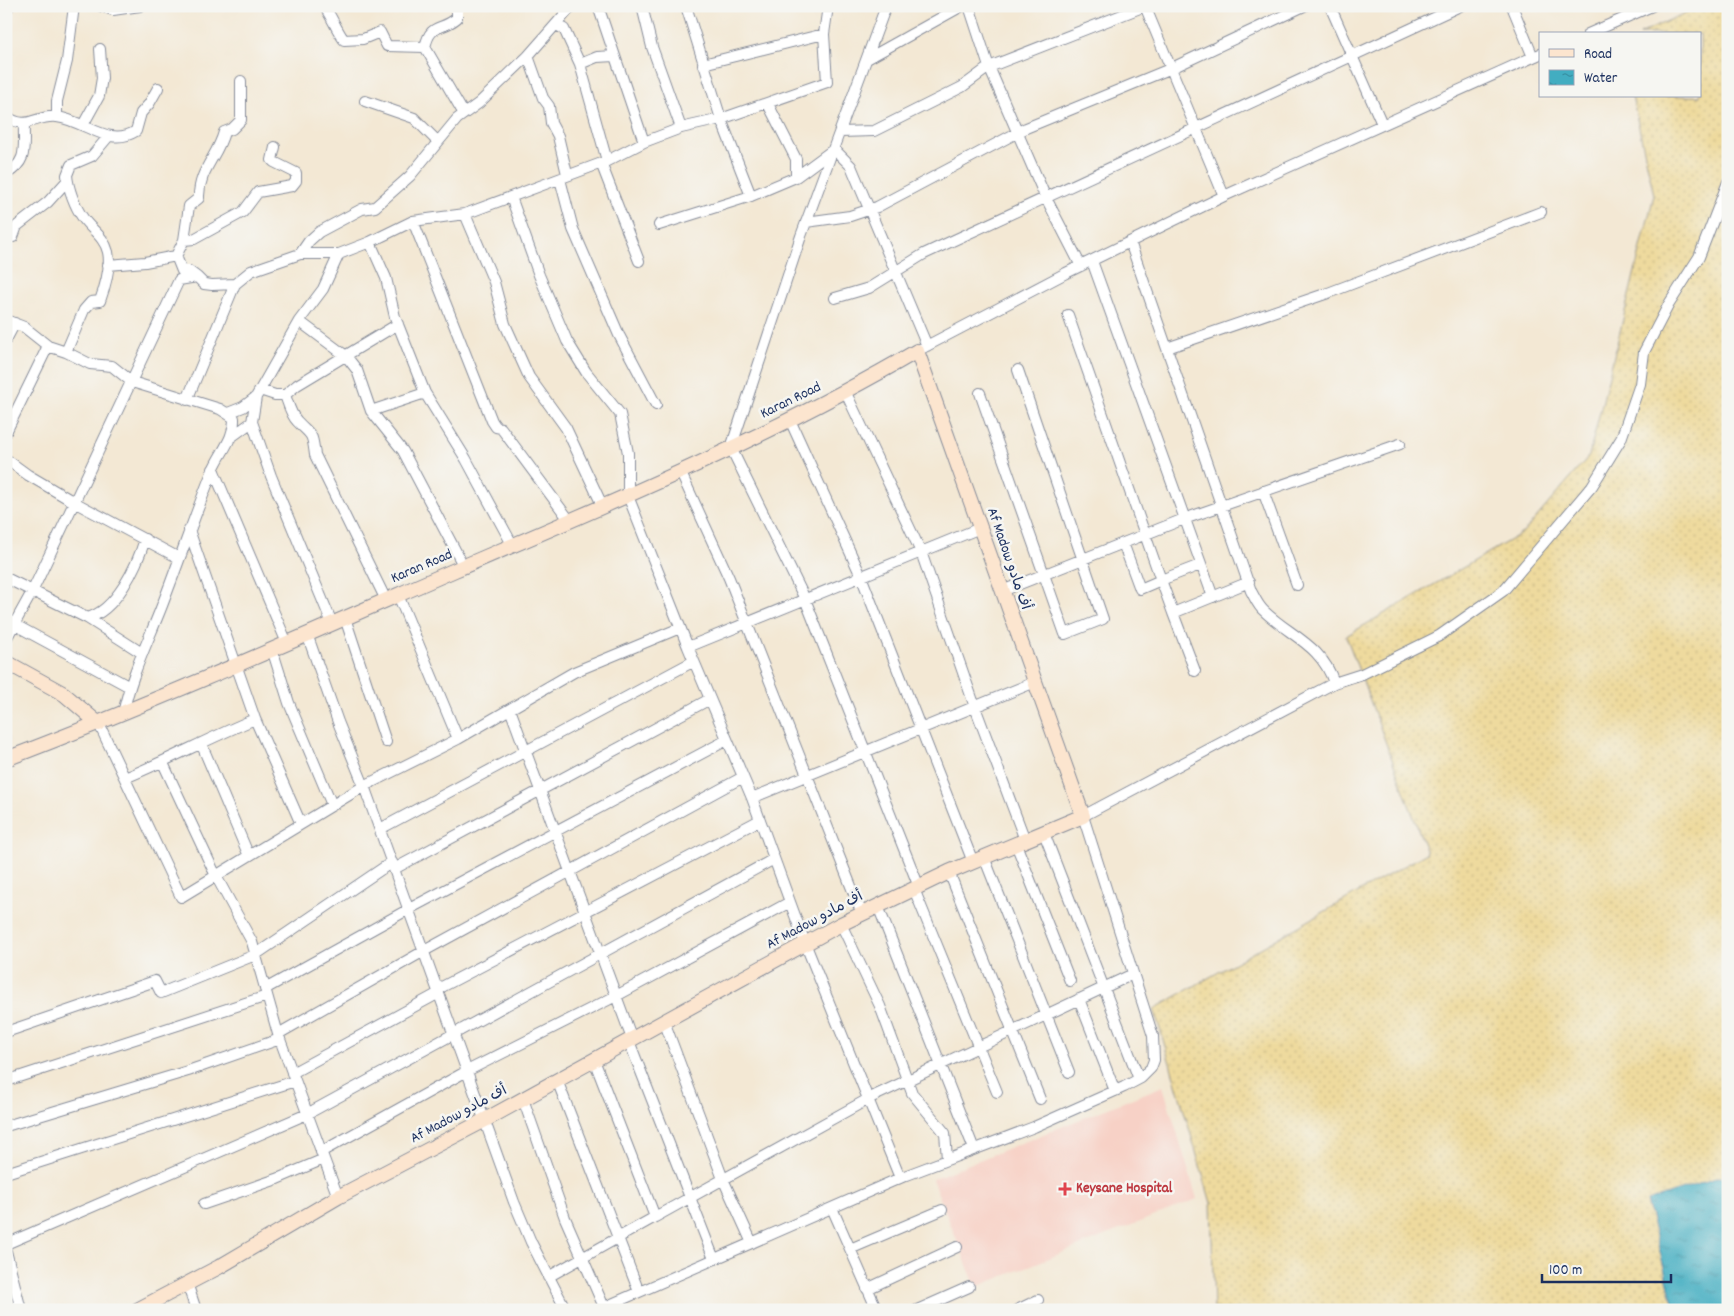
<svg xmlns="http://www.w3.org/2000/svg" width="1734" height="1316" viewBox="0 0 1734 1316" font-family="Dekko,'Playpen Sans Arabic',sans-serif">
	<defs>
		<pattern id="sand-dots" width="8" height="8" patternUnits="userSpaceOnUse" patternTransform="scale(1.25)"><rect width="8" height="8" fill="#eeda9e"/><path d="M2 2h.1M6 6h.1" fill="none" stroke="#ccbb8a" stroke-width="1.8" stroke-linecap="round"/></pattern>
		<pattern id="water-ripples" width="26" height="14" patternUnits="userSpaceOnUse" patternTransform="scale(1.25)"><rect width="26" height="14" fill="#42adc1"/><path d="M2 4q2-2 4 0t4 0M15 11q2-2 4 0t4 0" fill="none" stroke="#368da0"/></pattern>
	</defs>
	<rect width="100%" height="100%" fill="#f6f6f2"/>
	<filter id="ink" filterUnits="userSpaceOnUse"><feTurbulence type="fractalNoise" baseFrequency=".02" numOctaves="2"/><feDisplacementMap in="SourceGraphic" scale="10" xChannelSelector="R" yChannelSelector="G"/><feConvolveMatrix kernelMatrix="1 2 1 2 8 2 1 2 1" color-interpolation-filters="sRGB"/></filter>
	<filter id="wash" filterUnits="userSpaceOnUse"><feTurbulence type="fractalNoise" baseFrequency=".0096" numOctaves="4" result="noise"/><feDisplacementMap in="SourceGraphic" scale="20" xChannelSelector="R" yChannelSelector="G"/><feGaussianBlur stdDeviation="1.12" result="paint"/><feColorMatrix in="noise" values="0 0 0 0 0 0 0 0 0 0 0 0 0 0 0 0 0 1.4 0 .05"/><feComposite in="paint" operator="in"/></filter>
	<g filter="url(#wash)">
		<rect width="100%" height="100%" fill="#f3e8d4"/>
		<path fill="#f7d1c6" d="M1163 1086 1197 1199 976 1287 932 1179Z"/>
		<path fill="url(#sand-dots)" stroke="#84847e" d="M1700 6H1728V1174L1647 1202 1675 1310H1214L1211 1203 1154 1009 1427 853 1346 636 1524 532 1589 456 1654 195 1632 96H1700V34H1640Z"/>
		<path fill="url(#water-ripples)" stroke="#2e6e90" d="M1728 1174V1310H1675L1647 1201Z"/>
	</g>
	<g filter="url(#ink)">
		<g fill="none" stroke-linecap="round" stroke-linejoin="round">
			<g stroke="#878c99" stroke-width="12">
				<path id="street" d="M101 6 113 10 140 6
					M324 6C332 17 336 29 344 40L363 39 380 32 387 46 425 47
					M457 6V18C440 32 431 22 425 47L464 114
					M598 6 644 142
					M642 6 652 47 681 128
					M686 6 721 119 751 196
					M886 6 801 236 731 448 805 599 919 887
					M969 6 989 67 1145 6
					M1145 6 1224 196
					M1330 6 1382 124
					M1512 6 1533 57
					M6 10 9 6
					M556 25 564 29 580 64
					M1588 34 1652 6
					M528 56 543 98 549 106 551 123 558 136 567 174
					M867 59 962 6
					M703 64 824 34
					M365 101 414 118 438 142
					M768 104 796 159V177
					M6 116C28 132 36 114 57 117 86 121 109 148 136 131L141 113 149 104 158 88
					M57 117V101L67 61 74 6
					M83 125 99 96 102 78 100 49
					M840 132 874 131 962 87 989 67 1045 196 1081 266
					M607 161 580 64 597 57 614 56
					M601 163 639 261
					M6 174C29 161 23 147 24 124
					M560 179 573 229 619 335 656 405
					M511 197 539 275 567 341 586 372 620 414 628 453V496L688 647 752 798 805 943 900 1178
					M465 214 494 282 505 324 529 377 566 428 603 507
					M413 221 492 421 496 427 501 428 570 521
					M806 222 850 216 877 207 1026 128 1172 68 1304 6
					M659 225 751 196 796 177 834 149 851 166 927 346
					M6 237H13L17 226 48 202 67 181
					M184 240 194 239 243 212 258 192 292 186 296 181V173L274 162 272 160 275 147
					M370 242 386 278 395 317 425 393 466 459 513 546
					M1130 242 1251 591C1255 598 1258 606 1264 611 1290 636 1322 645 1334 683
					M300 254 309 241 319 232 362 209 375 207 410 176 457 119 479 103 528 56 572 6
					M1092 261 1213 597
					M108 265 145 262 176 256
					M197 277 189 271H182L176 256 184 240 189 206 199 198C198 171 218 156 224 132L232 129 241 120V81
					M835 298 869 288 924 254 1460 6
					M1068 315 1161 580 1200 565
					M6 320 24 327 48 346 66 352 90 364 112 366 132 382 220 409 234 418C235 438 220 453 213 470 195 514 180 559 163 603 149 640 131 674 123 714
					M299 321 346 356 357 370 371 411 403 451 464 567
					M6 340 15 323
					M1167 348 1328 293 1541 212
					M917 351 1066 273 1224 196 1540 54
					M66 352 84 310 91 302 100 301C105 287 111 266 108 252 104 236 91 230 83 218 75 207 68 188 67 175L71 165 92 156 108 137
					M260 390 275 395H285L297 385 398 324
					M846 393 921 552 975 707 1025 840
					M980 393 1065 634 1103 619 1018 370
					M285 395C288 403 291 415 297 421 312 437 312 431 315 455L386 600
					M187 400 235 284
					M371 411 425 393
					M228 413 243 407 256 397 299 321 323 289 339 254
					M790 420 861 576 973 862
					M252 422 271 476 332 623
					M6 432 48 346
					M230 438 252 422 256 397
					M6 459 28 475 74 502 179 558
					M213 469 287 643
					M680 471 729 578 862 914
					M1263 491 1297 585
					M1123 543 1140 589 1161 580 1173 613 1249 582
					M6 578 87 618 142 653
					M1002 591 1184 519 1400 444
					M398 595 458 739
					M1173 613 1195 671
					M87 618C116 611 137 566 145 539
					M345 618 386 742
					M6 620 128 686
					M307 634 338 722 364 786 514 1202 531 1242 566 1310
					M6 639 32 592 179 280 197 277 204 284 212 285 235 284 251 271 300 254H339L370 242 413 221 465 214 607 161 644 142 681 128 721 119 827 82 824 34 828 6
					M688 647 980 528
					M272 649 289 703 332 805
					M510 709 632 1039
					M255 719 301 824
					M99 724 181 897 364 786 458 739 574 672 680 628
					M201 743 249 856
					M163 763 216 876 252 942 278 1034 338 1197
					M125 778C169 760 211 737 255 719L189 530
					M752 798 1035 682
					M380 829 694 661
					M1044 833 1139 1079
					M1016 844 1070 981
					M984 857 1069 1072
					M394 869 710 699
					M949 872 1040 1099
					M914 889 997 1092
					M878 906 974 1149
					M841 924 880 1006 912 1093 945 1133 947 1159
					M265 989 409 909 727 740
					M438 989 760 820
					M1079 999 1115 1091
					M664 1021 723 1179 752 1243
					M6 1032 155 981 161 993 255 955 392 862
					M278 1034 424 951 743 777
					M629 1041 714 1259
					M594 1060 655 1217 872 1097 1133 974
					M292 1073 439 993
					M557 1080 639 1292
					M6 1081 267 996
					M523 1099 565 1218 604 1307
					M6 1126 188 1071 280 1039
					M321 1152 467 1071 618 995 790 902
					M6 1173 295 1081
					M204 1204 277 1179 324 1159
					M832 1208 877 1310
					M6 1244 307 1114 774 859
					M850 1249 942 1210
					M6 1251 21 1310
					M548 1277 655 1217
					M187 1283 196 1310
					M867 1289 957 1247
					M598 1310 907 1175 1034 1127 1124 1087 1141 1078 1151 1068 1154 1060 1153 1036 1083 816 1334 683 1362 674 1439 636 1503 591 1592 486 1621 439 1640 384 1644 352 1669 304 1699 257 1728 182
					M917 1310 969 1287
					M1017 1310 1038 1300"/>
			</g>
			<g stroke="#878c99" stroke-width="16">
				<path id="secondary" d="M6 662 64 694 99 724
					M6 759C158 701 306 635 455 570 612 503 770 437 917 351L1083 816 949 872 841 924 485 1120 338 1197 219 1267 137 1310"/>
			</g>
			<use href="#street" stroke="#fff" stroke-width="10"/>
			<use href="#secondary" stroke="#fce5cf" stroke-width="14"/>
		</g>
	</g>
	<path fill="#e0444e" stroke="#f6f6f2" stroke-width="2" d="M1062.5 1181.5h5v5h5v5h-5v5h-5v-5h-5v-5h5z"/>
	<g text-anchor="middle" dominant-baseline="central" stroke-width="5" stroke-linejoin="round" paint-order="stroke">
		<g font-size="15" fill="#1b2f5e" stroke="#f6f6f2">
			<text transform="translate(791 401) rotate(-26)">Karan Road</text>
			<text transform="translate(1008 559) rotate(71)">Af Madow أف مادو</text>
			<text transform="translate(422 567) rotate(-23)">Karan Road</text>
			<text transform="translate(815 921) rotate(-28)">Af Madow أف مادو</text>
			<text transform="translate(459 1115) rotate(-28)">Af Madow أف مادو</text>
		</g>
		<g font-size="15" font-weight="bold" fill="#be3a42" stroke="#f6f6f2" text-anchor="start">
			<text x="1076" y="1189">Keysane Hospital</text>
		</g>
	</g>
	<rect width="1734" height="1316" fill="none" stroke="#f6f6f2" stroke-width="25"/>
	<rect x="1539" y="32" width="162" height="65" fill="#f6f6f2" stroke="#9ea6b7"/>
	<rect x="1549" y="49" width="25" height="8" fill="#fce5cf" stroke="#9ea6b7"/>
	<text x="1584" y="58" font-size="15" fill="#1b2f5e">Road</text>
	<rect x="1549" y="70" width="25" height="15" fill="url(#water-ripples)" stroke="#9ea6b7"/>
	<text x="1584" y="82" font-size="15" fill="#1b2f5e">Water</text>
	<path d="M1542 1274v8h129v-8" fill="none" stroke="#1b2f5e" stroke-width="2.5"/>
	<text x="1549" y="1274" font-size="15" fill="#1b2f5e" stroke="#f6f6f2" stroke-width="4" paint-order="stroke">100 m</text>
</svg>
